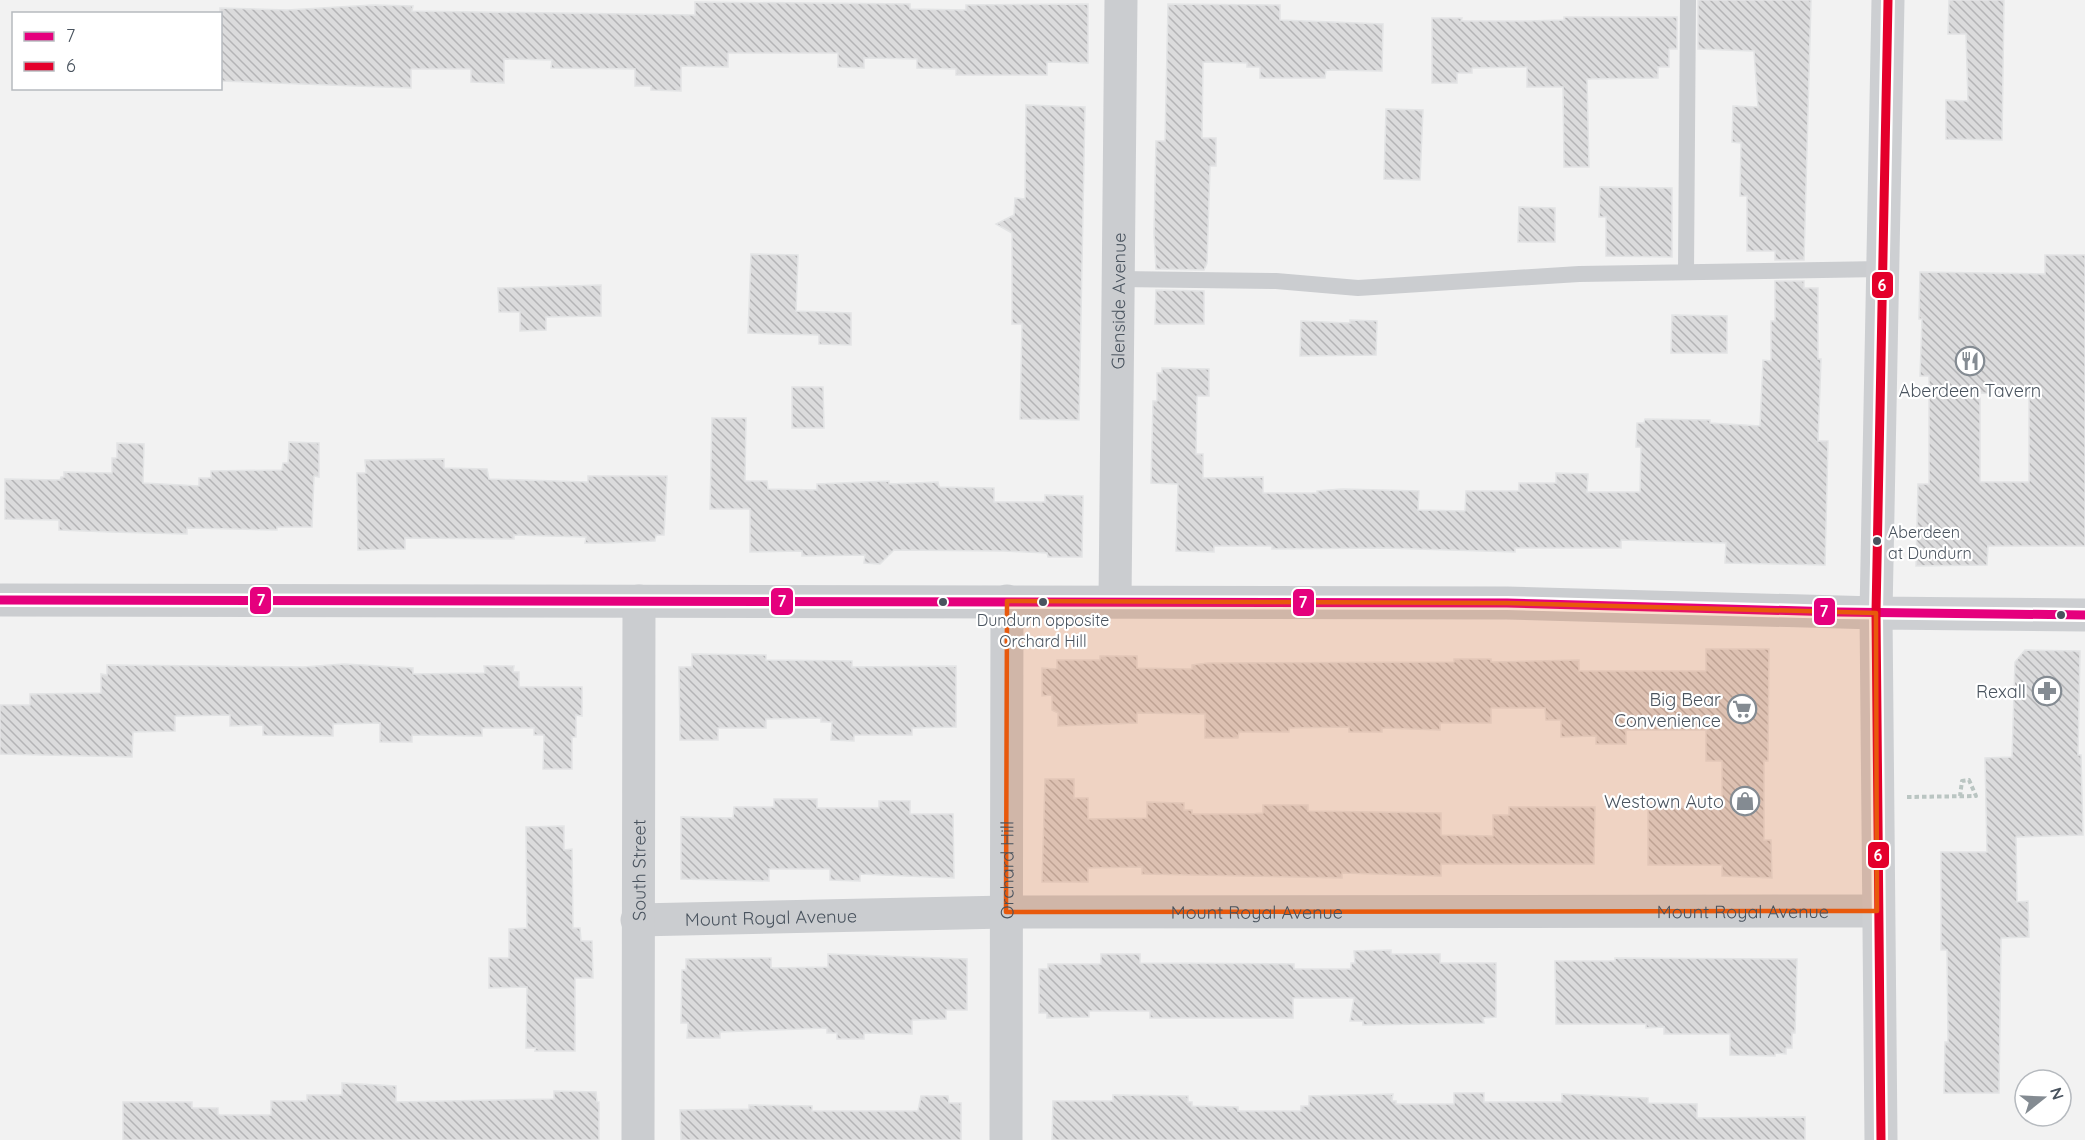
<svg xmlns="http://www.w3.org/2000/svg" width="2085" height="1140" viewBox="0 0 2085 1140" font-family="Quicksand,sans-serif">
	<defs>
		<pattern id="building-back-hatch" width="6" height="6" patternUnits="userSpaceOnUse" patternTransform="scale(1.5)"><rect width="6" height="6" fill="#dbdbdc"/><path d="M-1 5l2 2M0 0l6 6M5-1l2 2" fill="none" stroke="#b4b4b6"/></pattern>
	</defs>
	<rect width="100%" height="100%" fill="#f2f2f2"/>
	<path fill="url(#building-back-hatch)" stroke="#e3e4e5" stroke-width="1.5" fill-rule="evenodd" d="M1698 0H1811L1804 260H1775V251H1747V196H1740L1741 143 1732 142 1733 106 1758 107 1754 51 1698 49Z
		M1949 0H2004L2002 140 1946 139V100L1968 101 1966 34H1948Z
		M695 2 910 4V9L966 10V5L1088 4V63L1047 62V75H956V69L917 68V59L864 58V68L838 67V53H728V67L681 66V91L651 90V86H635V69L551 68 552 60 504 59V83L471 82V69H411V88L220 81V8L287 10 373 5 413 6 412 11 695 15Z
		M1168 4 1280 5V20L1383 24 1382 71 1326 70 1325 78H1260V67H1247V63L1203 62 1202 138H1216V166H1210L1207 263 1204 270 1156 269 1154 234 1156 141H1165Z
		M1564 17H1677V49H1669V67H1658V78L1587 79 1589 167H1564L1563 87H1527V67L1472 68V73H1457V83H1432V18H1462L1461 21H1528L1564 20Z
		M1026 105 1085 107 1079 420 1020 419 1022 324H1012V233L996 224 1014 215 1015 198 1025 199Z
		M1386 109 1423 110 1420 180 1384 179Z
		M1600 187 1672 188V257L1606 256V217H1599Z
		M1519 207 1555 208V242H1518Z
		M751 254 798 255 796 311 851 313V345L819 344V335L748 333Z
		M2045 255H2085V546H1988L1987 565 1916 566 1918 484H1929V376H1920L1922 319H1919L1920 272 2045 274ZM1980 393 2029 395V482H1980Z
		M1775 281H1804V288H1818V359H1821L1818 441H1828L1825 565 1725 563 1726 543 1621 540V548H1515V552L1384 548 1272 549V546H1214V552L1176 551 1178 484 1151 483 1153 401H1157V373H1162V368L1209 369V396H1197L1196 454H1203V478L1263 477V493H1317V491L1342 489 1419 491 1418 510 1465 511 1466 491H1519V483H1556V473L1588 474 1587 492H1640L1641 447H1636L1637 423H1644L1645 419 1710 420V423L1760 426 1763 360 1771 361V321H1775Z
		M601 285V316L546 317V330L520 331V312H499L498 288Z
		M1156 290 1204 291V324H1155Z
		M1672 315 1727 316V353H1671Z
		M1350 320 1377 321 1376 355 1300 356 1301 321 1350 323Z
		M792 387H823L824 428H792Z
		M712 418H746L745 481H767L768 489 817 490V484L889 481V484L938 482 939 487 994 488V502H1045V495L1083 496 1082 557H1048L1047 553 1004 551 894 550 880 564 864 563 865 555 802 556V551L750 552V509H710Z
		M289 442 319 443V477L314 476 312 527H277V530L187 528V534L111 532 59 530V520L5 519V479L60 480 61 477H64V472L112 473V458H117V443L144 444 143 483 199 486V478H211V471L282 470 283 463H288Z
		M444 459V468L487 469 489 479 588 482V476H667L664 535H656L655 541 608 543H585L586 537 514 535V539L405 538V549L358 550 357 473H366L365 460Z
		M1706 649H1769L1768 761H1764V840H1771L1772 878 1722 876V865H1648V806L1722 807V761H1706V730H1626V744H1596V736L1561 737V720H1546L1545 708H1491V723H1440V730L1382 728V732H1349V727L1289 728V732H1239L1238 738H1205V714L1137 713V723L1058 726V713L1052 710V695L1042 696V668L1057 669V660H1100V656H1137V668L1192 669V665L1208 663 1454 662V659H1491V662L1579 660V671H1706Z
		M2025 650 2080 651 2078 755H2081L2083 835 2016 837 2017 902 2028 901 2029 937 2001 938 1999 1093H1944L1945 1042H1948L1947 950H1941V852H1987L1985 758 2012 757 2015 662Z
		M692 654 766 655V660L852 661V667L956 666V727L912 728V735H854V741L831 740 832 722H821V718L766 719V728H718V740H680L679 667H692Z
		M344 664 413 668V674L485 673 484 666H514L513 672H519V687H582V716L576 715V737H572V769H543L544 735H534V728H482V736L412 735V742H380V723L333 724V736L263 735V725L230 726V715L175 716V731L133 732 132 757 0 754V705H30V694L101 693V674L107 675V665L303 667Z
		M1045 779H1074V798H1088V819L1147 818V802L1184 803V810H1192V814H1250L1263 813V805H1308V811L1441 813V835L1493 836V815H1509V807H1595L1594 864H1441V876L1342 873V878L1142 874V867L1088 868V882H1042Z
		M774 799H817V808H879V801H910V814H953L954 878 860 874V881L830 880V869H769V881L681 879V817L733 818 734 807H774Z
		M564 826V850L572 849 573 928H580L581 941H592L593 978H575V1051H535L536 1048H526L527 987 489 988V958H509V929L527 928 526 827Z
		M1391 950V954H1440V963H1496V1017L1483 1018 1484 1023 1363 1025V1021H1350L1354 998H1293V1018H1150V1011H1089V1017L1047 1018V1013H1039V969H1048V964H1101V954H1140V963L1294 964V969H1351V963H1355L1354 951Z
		M828 954 967 959V1010H946V1019L912 1020V1034L864 1033V1039H837V1033H827V1028L720 1032V1038H687L688 1023H681L682 970H686V959L771 958V968L828 967Z
		M1615 958 1797 959 1795 1033H1792V1048H1786V1054L1775 1053V1056L1730 1055V1034H1664V1027L1646 1028V1024H1556L1555 961H1615Z
		M342 1083 396 1086V1102L554 1099V1091L596 1092 597 1102H599V1140H123V1102H192V1108H218V1114L220 1115H271V1101H307V1095H342Z
		M1454 1093H1484V1102H1562V1094L1648 1098V1103L1697 1104V1118L1805 1117V1140H1052L1053 1101H1113V1095L1188 1096V1102H1192V1106L1238 1107V1111H1301V1106H1309V1096L1393 1094 1392 1101H1396V1104H1454Z
		M921 1096H948L949 1103H961V1140H681L680 1110 749 1109V1105L812 1106V1111H918Z"/>
	<g fill="none" stroke-linecap="round" stroke-linejoin="round">
		<path stroke="#bac5c2" stroke-width="4" stroke-dasharray="4.5 3" stroke-linecap="butt" d="M1907 797 1976 796 1969 780 1962 781 1960 796"/>
		<path stroke="#cbcdd0" stroke-width="16" d="M1686 272 1688 0
			M1119 279 1276 281 1358 288 1579 274 1882 269"/>
		<g stroke="#cbcdd0" stroke-width="33">
			<path d="M0 600 1507 603 1876 613"/>
			<path id="s1" d="M1115 601 1121 0"/>
			<path id="s2" d="M637 920 1006 912 1877 911"/>
			<path id="s3" d="M638 1140 639 601"/>
			<path id="s4" d="M1006 1140 1007 601"/>
		</g>
		<path stroke="#cdcfd2" stroke-width="33" d="M1876 613 2085 615
			M1881 1140 1876 613 1888 0"/>
		<g stroke="#fff" stroke-width="14">
			<path id="bus-1" d="M0 600 1507 603 1838 612 2085 615"/>
		</g>
		<g stroke="#fff" stroke-width="14">
			<path id="bus-2" d="M1881 1140 1876 613 1888 0"/>
		</g>
		<use href="#bus-1" stroke="#e5007d" stroke-width="9"/>
		<use href="#bus-2" stroke="#e4002b" stroke-width="9"/>
	</g>
	<path fill="#e8590c" fill-opacity="0.2" stroke="#e8590c" stroke-width="4.5" stroke-linejoin="round" d="M1007 601 1507 603 1876 613 1877 911 1006 912Z"/>
	<defs>
		<g id="restaurant-ring" transform="scale(1.5)"><circle r="9.5" fill="#fff" stroke="#848b92" stroke-width="1.5"/><path d="M-5-6h1v4h1v-4h1v4h1v-4h1v5L-1.5 .5V6h-2V.5L-5-1ZM5-6V6H3V1.5H1.5Q1.5-4 5-6Z" fill="#848b92"/></g>
		<g id="pharmacy-ring" transform="scale(1.5)"><circle r="9.5" fill="#fff" stroke="#848b92" stroke-width="1.5"/><path d="M-2-6h4v4h4v4h-4v4h-4v-4h-4v-4h4Z" fill="#848b92"/></g>
		<g id="supermarket-ring" transform="scale(1.5)"><circle r="9.5" fill="#fff" stroke="#848b92" stroke-width="1.5"/><path d="M-6-5.5h2.5l.6 2H6L4.5 2H-2.5L-4.4-4H-6ZM-1.5 3.2a1.3 1.3 0 1 0 .1 0ZM3 3.2a1.3 1.3 0 1 0 .1 0Z" fill="#848b92"/></g>
		<g id="shop-ring" transform="scale(1.5)"><circle r="9.5" fill="#fff" stroke="#848b92" stroke-width="1.5"/><path d="M-5-2.5h2.3a2.7 3.5 0 0 1 5.4 0H5L5.5 6h-11ZM-1.5-2.5h3a1.5 2.3 0 0 0-3 0Z" fill="#848b92"/></g>
	</defs>
	<g fill-rule="evenodd">
		<use href="#restaurant-ring" x="1970" y="361"/>
		<use href="#pharmacy-ring" x="2047" y="691"/>
		<use href="#supermarket-ring" x="1742" y="709"/>
		<use href="#shop-ring" x="1745" y="801"/>
	</g>
	<g fill="#49535e" stroke="#fff" stroke-width="2">
		<circle cx="1877" cy="541" r="5"/>
		<circle cx="943" cy="602" r="5"/>
		<circle cx="1043" cy="602" r="5"/>
		<circle cx="2061" cy="615" r="5"/>
	</g>
	<g text-anchor="middle" dominant-baseline="central" stroke-width="4.5" stroke-linejoin="round" paint-order="stroke">
		<g font-size="16" fill="#49535e" stroke="#fff" text-anchor="start">
			<text x="1888" y="532">Aberdeen<tspan x="1888" dy="21">at Dundurn</tspan></text>
			<text x="1043" y="620" text-anchor="middle">Dundurn opposite<tspan x="1043" dy="21">Orchard Hill</tspan></text>
		</g>
		<g font-size="18" fill="#49535e" stroke="#fff">
			<text stroke="none"><textPath href="#s1" startOffset="300">Glenside Avenue</textPath></text>
			<text stroke="none"><textPath href="#s4" startOffset="270">Orchard Hill</textPath></text>
			<text stroke="none"><textPath href="#s3" startOffset="270">South Street</textPath></text>
			<text stroke="none"><textPath href="#s2" startOffset="1106">Mount Royal Avenue</textPath></text>
			<text stroke="none"><textPath href="#s2" startOffset="620">Mount Royal Avenue</textPath></text>
			<text stroke="none"><textPath href="#s2" startOffset="134">Mount Royal Avenue</textPath></text>
		</g>
		<g font-size="18" fill="#49535e" stroke="#fff" text-anchor="end">
			<text x="1970" y="390" text-anchor="middle">Aberdeen Tavern</text>
			<text x="2026" y="691">Rexall</text>
			<text x="1721" y="699">Big Bear<tspan x="1721" dy="21">Convenience</tspan></text>
			<text x="1724" y="801">Westown Auto</text>
		</g>
	</g>
	<g stroke="#fff" stroke-width="2">
		<rect x="1871" y="271" width="23" height="28" rx="6" fill="#e4002b"/>
		<rect x="249" y="586" width="23" height="29" rx="6" fill="#e5007d"/>
		<rect x="770" y="587" width="24" height="29" rx="6" fill="#e5007d"/>
		<rect x="1292" y="588" width="23" height="29" rx="6" fill="#e5007d"/>
		<rect x="1813" y="597" width="23" height="29" rx="6" fill="#e5007d"/>
		<rect x="1867" y="841" width="23" height="28" rx="6" fill="#e4002b"/>
	</g>
	<g font-size="16" text-anchor="middle" font-weight="bold" fill="#fff">
		<text x="1882" y="291">6</text>
		<text x="261" y="606">7</text>
		<text x="782" y="607">7</text>
		<text x="1303" y="608">7</text>
		<text x="1824" y="617">7</text>
		<text x="1878" y="861">6</text>
	</g>
	<rect x="12" y="12" width="210" height="78" fill="#ffffff" stroke="#b6babf" stroke-width="1.5"/>
	<rect x="24" y="32" width="30" height="9" fill="#e5007d" stroke="#b6babf" stroke-width="1.5"/>
	<text x="66" y="42" font-size="18" fill="#49535e">7</text>
	<rect x="24" y="62" width="30" height="9" fill="#e4002b" stroke="#b6babf" stroke-width="1.5"/>
	<text x="66" y="72" font-size="18" fill="#49535e">6</text>
	<g transform="translate(2043 1098) rotate(72)"><circle r="28" fill="#ffffff" stroke="#b6babf" stroke-width="1.5"/>
	<path d="M0-4.5L10 22L0 15L-10 22Z" fill="#848b92"/>
	<text y="-9" font-size="16" font-weight="bold" text-anchor="middle" fill="#49535e">N</text>
	</g>
</svg>
